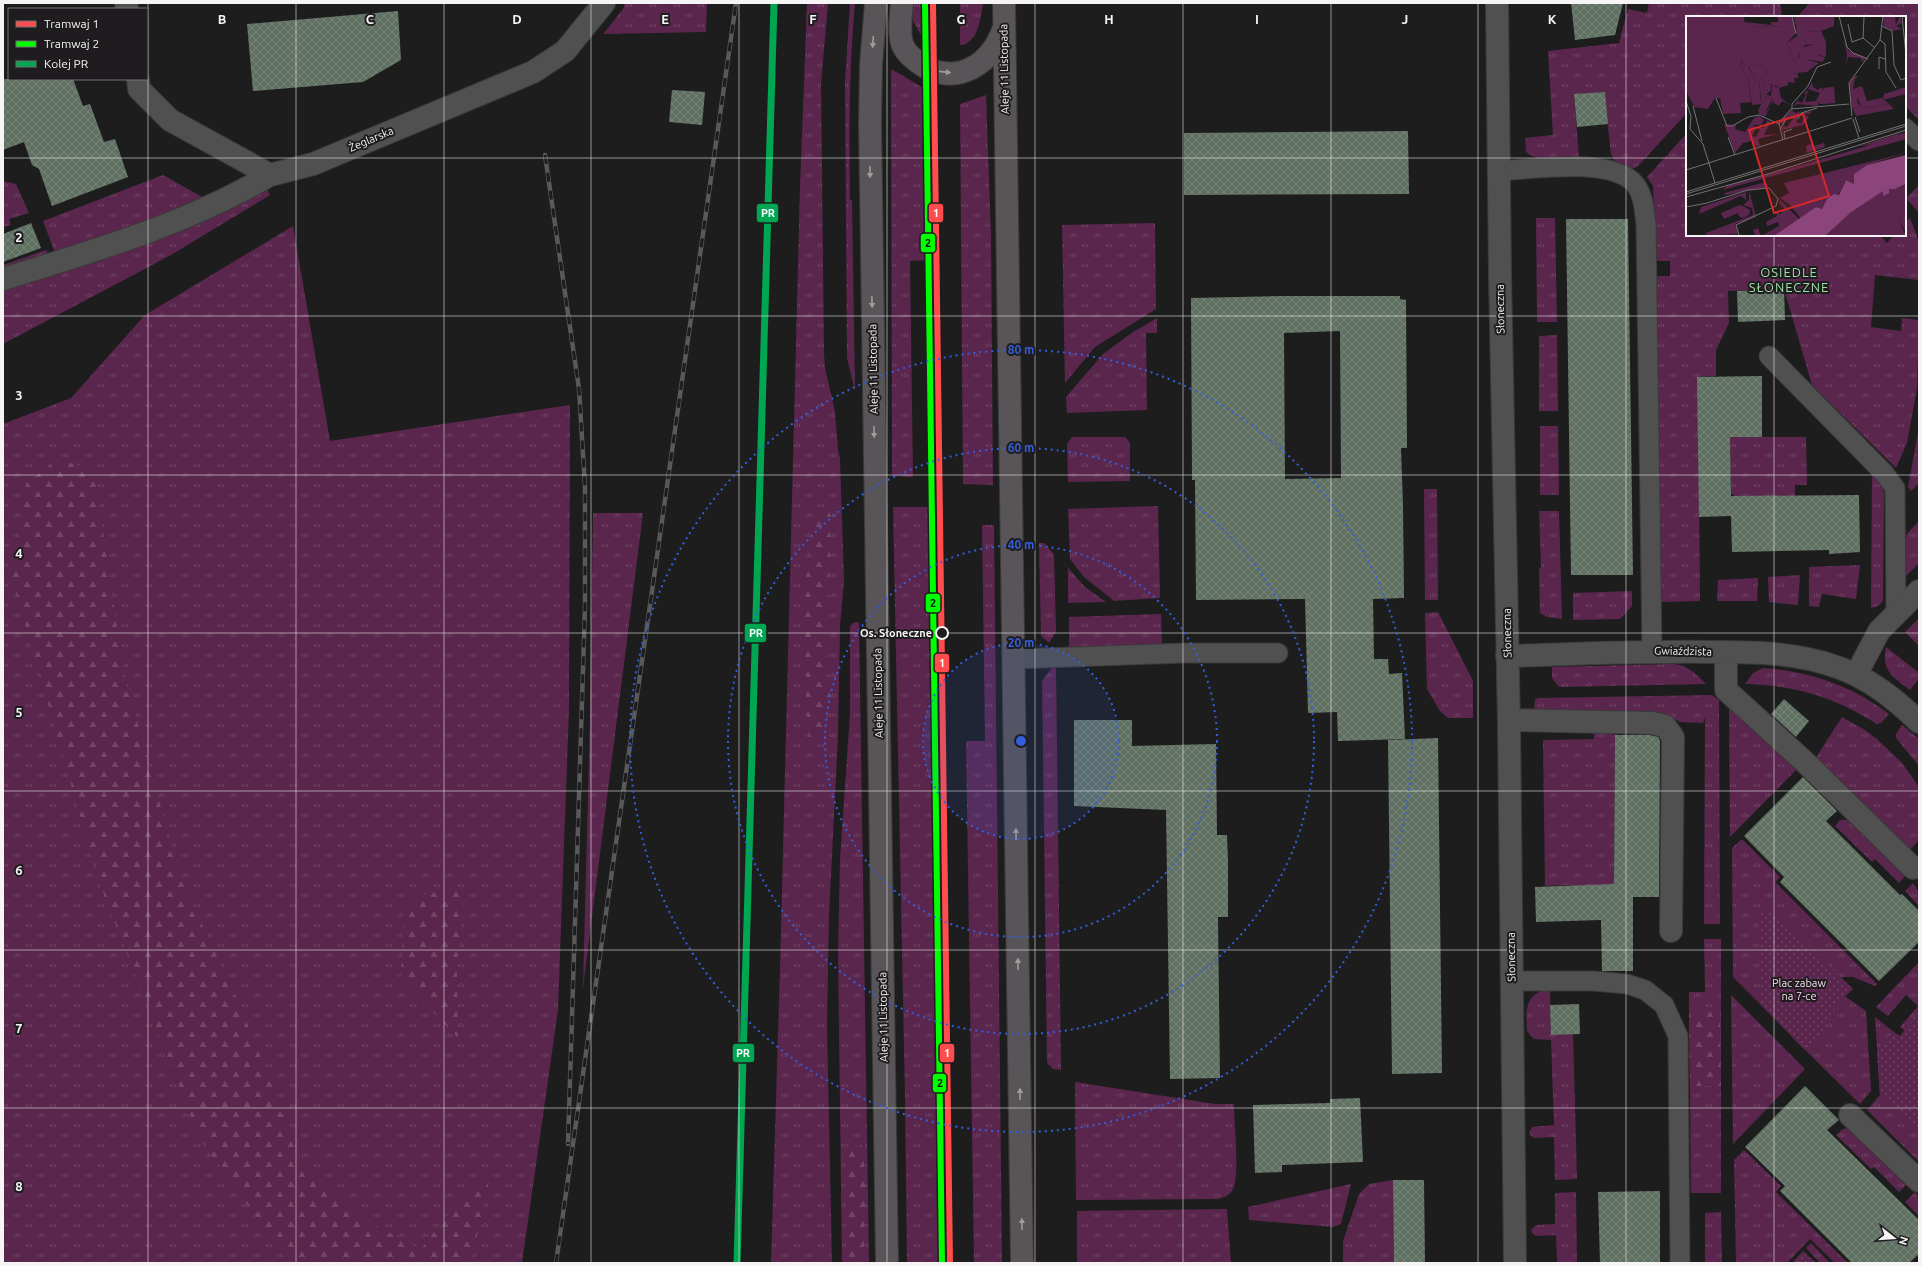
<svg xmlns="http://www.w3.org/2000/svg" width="1922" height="1266" viewBox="0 0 1922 1266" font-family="Ubuntu,sans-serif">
	<defs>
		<pattern id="grass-tufts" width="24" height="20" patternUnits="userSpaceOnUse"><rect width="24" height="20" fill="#5a264d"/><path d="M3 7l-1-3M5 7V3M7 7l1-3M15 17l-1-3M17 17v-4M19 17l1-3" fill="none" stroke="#724667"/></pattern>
		<pattern id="forest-firs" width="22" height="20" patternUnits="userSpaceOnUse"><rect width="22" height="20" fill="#5a264d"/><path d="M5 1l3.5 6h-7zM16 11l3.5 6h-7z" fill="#724667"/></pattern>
		<pattern id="park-dots" width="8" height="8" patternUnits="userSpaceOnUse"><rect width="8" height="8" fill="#5a264d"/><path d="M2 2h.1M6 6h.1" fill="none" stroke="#724667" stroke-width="1.8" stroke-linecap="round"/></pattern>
		<pattern id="building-cross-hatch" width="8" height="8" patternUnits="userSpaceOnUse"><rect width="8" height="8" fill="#607062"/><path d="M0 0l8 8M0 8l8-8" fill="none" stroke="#778579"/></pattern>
	</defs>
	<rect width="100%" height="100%" fill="#1d1d1d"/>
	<path fill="url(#grass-tufts)" d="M625 3H707L706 32 603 34 623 9Z
		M807 3H828L821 84 824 353 825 368 835 412 838 449 840 458 844 580 840 626 838 736 829 916 827 1026 832 1263H771L780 968 800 186Z
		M850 3H855C849 69 849 134 850 200H852L855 391 847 358 845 82Z
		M913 3H925V42L913 21Z
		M960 3H983C981 17 978 44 960 45Z
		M1649 3H1780L1782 14 1780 17H1687V113L1638 166 1627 171 1616 163 1611 154 1604 92 1574 95 1579 157C1561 159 1541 164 1526 152L1525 138 1553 135 1548 51 1619 43 1628 9 1647 13Z
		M1810 3H1919V120L1905 106V17H1797Z
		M891 70H893L925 89 930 260 910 261 913 477 892 476Z
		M986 95 991 235 993 485 963 484 960 104Z
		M1687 133V235H1866L1868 237 1870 235H1880L1887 243 1894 235H1905V223L1910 218 1919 242V280L1875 275 1871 327 1901 331 1902 318 1919 320 1917 388 1907 443 1896 468 1812 385 1784 289 1728 291 1729 323 1716 350V376L1698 377 1700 601 1661 602 1656 276H1670V261H1656L1653 186 1647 177Z
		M163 175 204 198 267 189 270 195 171 255 3 344V265L46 250 49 255 55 253 43 221Z
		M3 181 16 184 29 213 9 219 11 225 3 227Z
		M1919 185V213L1906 198Z
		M1536 218H1555L1557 322H1537Z
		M1155 223 1156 309 1095 347 1065 383 1062 225Z
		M293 226 330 441 570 405 569 708 558 1010 522 1263H3V424L71 398 145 315Z
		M1157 318V333H1146L1147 410 1067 413 1066 397 1103 354 1133 332Z
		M1557 335 1558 411H1539V336Z
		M1540 426H1558L1559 495H1540Z
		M1919 427V483L1911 491 1908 487Z
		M1072 437H1125L1130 443V481L1068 482 1067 444Z
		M1730 437H1806L1807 485H1795V496H1734L1733 494H1731Z
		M1872 471 1884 492 1883 601 1878 606 1871 608Z
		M1424 489H1437L1438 600H1425Z
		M1158 506 1160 598 1114 601 1084 577 1070 559 1068 509Z
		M893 507H933L944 1263H907L905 1097Z
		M1539 511H1559L1562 619 1547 617 1540 613 1539 569 1541 567Z
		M593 513H643L583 988 590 716Z
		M1919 521V563L1906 576V535Z
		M982 525H994L1002 1263H974L966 741H985Z
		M1039 543H1044L1054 554 1056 632 1049 643 1041 636Z
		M1860 565 1856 599 1822 594 1819 607 1809 606V567Z
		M1068 568 1085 587 1106 602 1068 603Z
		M1800 575 1798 605 1769 602 1768 577Z
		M1758 578 1757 601H1717L1718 580Z
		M1632 591V606L1620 619 1573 620V593Z
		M1438 612 1473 681V718H1448L1440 711 1427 689 1425 613Z
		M1161 614 1162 647 1069 650V617Z
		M1919 618V646L1905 632Z
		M859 622 869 1263H842L838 953 840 859 850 714V626L853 623Z
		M1886 647 1918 672V680L1910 690C1893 677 1881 671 1886 647Z
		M1674 664C1689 666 1696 674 1706 684L1559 687 1552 678V667Z
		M1056 666 1061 1070 1053 1069 1047 1063 1042 681 1051 669Z
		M1763 668C1809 671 1853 686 1889 714L1881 723 1877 724C1834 697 1795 685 1745 684L1753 673Z
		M1712 695 1719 700 1720 924H1704L1705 717 1703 723 1680 722 1671 717 1658 714 1534 711 1535 699 1539 698Z
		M1729 708 1796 770 1730 837Z
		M1842 717 1865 730 1877 739 1902 763 1919 787V840L1910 850 1815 759Z
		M1902 725 1919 739V766L1896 738V734Z
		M1615 729 1614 888 1571 889V885L1545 886 1543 740 1594 739V730Z
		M1840 820H1847L1905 876 1899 883 1875 859 1872 862 1835 826Z
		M1742 839 1780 877 1775 882 1877 984 1875 986 1853 977H1840L1817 953 1816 966 1846 997 1866 1011 1871 1091 1860 1104 1792 1037 1796 1032 1788 1023 1784 1028 1733 977 1732 848Z
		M1913 883 1919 892V906L1905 891Z
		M1704 939H1721V1193H1691L1689 992H1705Z
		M1919 962V1041L1900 1027 1918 1006 1906 995 1888 1016 1876 1007Z
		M1550 989 1551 1035 1573 1034 1577 1179 1555 1180 1554 1137 1535 1138 1531 1136 1529 1133 1532 1127 1554 1125 1551 1040 1534 1039 1527 1031C1526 1011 1524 993 1550 989Z
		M1731 995 1805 1069 1733 1144Z
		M1875 1017 1919 1052V1162L1867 1110 1880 1095Z
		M1075 1082 1215 1104H1234C1234 1121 1240 1176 1233 1189 1230 1195 1224 1198 1218 1199L1076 1200Z
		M1849 1128 1906 1185 1899 1192 1874 1167 1871 1169 1836 1135 1843 1129Z
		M1744 1150 1781 1186 1776 1192 1848 1263H1835L1810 1239 1787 1263H1736L1734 1160Z
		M1393 1180 1394 1263H1343V1241L1359 1194 1369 1184Z
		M1351 1184 1341 1224 1333 1227 1249 1220 1248 1207Z
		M1576 1192 1577 1263H1557L1556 1235 1536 1236 1532 1233 1531 1230 1536 1225 1555 1224V1193Z
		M1915 1192 1919 1197V1216L1905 1202Z
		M1227 1209 1231 1263H1077V1211Z
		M1721 1212 1722 1263H1705V1213Z
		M1811 1243 1830 1263H1820L1806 1248Z"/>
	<path fill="url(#forest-firs)" d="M57 459 94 470 124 674 180 876 245 1018 299 1156 357 1216 421 1249 452 1209 491 1171 471 1263H289L198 1136 100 885 12 579 26 484Z
		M828 505 830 512V564L826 630 830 703 827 725 813 747 809 740 807 711 803 604 816 511Z
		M451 889 465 893 457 967 458 1038 401 979 404 899Z
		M1720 1008 1721 1086H1690L1689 1009Z
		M856 1142 861 1143 866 1177 864 1258 863 1263H848L846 1255 845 1147Z"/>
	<path fill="url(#park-dots)" d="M1774 911 1853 989 1841 1000 1828 1018 1822 1034 1804 1049 1760 1004 1759 912Z
		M1919 1010V1132L1880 1095 1877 1055 1892 1031 1900 1036Z
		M1803 1251 1816 1263H1792Z"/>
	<path fill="url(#building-cross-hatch)" fill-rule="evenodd" d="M1571 3H1623L1615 35 1575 40Z
		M398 11 401 60 363 82 253 91 247 24Z
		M3 79H73L83 106 90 104 104 142 115 139 128 177 52 206 39 169 32 165 24 142 3 150Z
		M672 90 705 92 702 125 669 122Z
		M1605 92 1608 124 1577 127 1574 94Z
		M1408 131 1409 194 1184 195V133Z
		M1566 219H1628L1633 575H1571Z
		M31 223 41 248 3 262V234Z
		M1784 289 1785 320 1738 322 1737 291Z
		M1284 296H1400V299L1406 300 1407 448H1401L1403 505 1404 598 1373 599 1374 659H1388L1389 674 1402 673 1405 739 1338 741 1337 712 1308 713 1305 599 1196 600 1195 480H1192L1191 298ZM1340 331 1341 478 1285 479 1284 333Z
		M1762 376V437H1730L1731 496 1859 495 1860 552 1829 554V550L1732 552 1731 516 1699 517 1697 377Z
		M1784 699 1809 721 1796 737 1771 714Z
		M1074 720H1132V746L1216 744 1217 835H1227L1228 861V917H1218L1220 1078 1170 1079 1166 810 1074 806Z
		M1615 735H1650L1658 737 1660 741 1659 897H1633V971H1602L1601 920 1536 922 1535 887 1614 884Z
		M1438 738 1442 1073 1392 1074 1388 740Z
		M1803 777 1837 811 1826 821 1900 895 1902 894 1919 911V942L1879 981 1780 882 1784 877 1744 836Z
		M1579 1004 1580 1034 1551 1035 1550 1005Z
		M1805 1086 1839 1120 1827 1130 1919 1220V1254L1909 1263H1852L1780 1191 1785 1186 1745 1147Z
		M1360 1098 1363 1162 1282 1165V1172L1255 1173 1253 1105 1330 1103V1099Z
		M1393 1180H1424L1425 1263H1394Z
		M1660 1191V1263H1600L1598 1192Z"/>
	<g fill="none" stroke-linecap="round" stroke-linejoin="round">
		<g stroke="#3a3a3a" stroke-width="21">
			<path id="lane" d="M1905 128 1919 141
				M1499 171C1533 169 1606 158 1632 181 1644 192 1644 210 1646 224L1652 651
				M1769 356 1884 473 1895 488 1896 614
				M1014 659 1184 653H1278
				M1511 981H1594L1627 984 1645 990 1664 1005 1678 1036 1680 1263"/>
		</g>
		<g stroke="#3a3a3a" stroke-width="24">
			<path id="street" d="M126 3 127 9
				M1497 3 1500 275 1509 725 1515 1263
				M138 79 139 89 170 120 270 175 313 164 533 72 565 51 604 3
				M3 279C94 251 187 224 270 175
				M1726 652V690L1807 764 1913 868
				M1507 656C1575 654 1643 651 1711 652 1753 652 1796 652 1837 667 1869 678 1895 699 1919 722
				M1856 675 1879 631 1919 591
				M1509 720 1652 723 1665 726 1673 737 1671 931
				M1850 1115 1919 1181"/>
		</g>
		<g stroke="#3a3a3a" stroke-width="24">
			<path id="secondary" d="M876 3 871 65 870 123 887 1263
				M902 3C901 16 898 34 903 46 907 55 917 62 925 67 960 85 991 63 1003 30
				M1004 3 1022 1263"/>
		</g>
		<use href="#lane" stroke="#515051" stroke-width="19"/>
		<use href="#street" stroke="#515051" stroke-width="22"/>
		<use href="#secondary" stroke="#585457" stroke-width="22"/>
		<g stroke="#595959" stroke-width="4.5">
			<path id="rail" d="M545 155 579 389 585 487V606L568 1144
				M556 1263 736 3"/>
		</g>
		<use href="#rail" stroke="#1e1c1e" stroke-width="3" stroke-dasharray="9" stroke-linecap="butt"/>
		<g stroke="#1e1c1e" stroke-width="10">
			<path id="rail-1" d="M737 1263 774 3"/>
		</g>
		<use href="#rail-1" stroke="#00a651" stroke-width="7"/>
		<g stroke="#1e1c1e" stroke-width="9">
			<path id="tram-1" d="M933 3 950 1263"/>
		</g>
		<g stroke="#1e1c1e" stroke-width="9">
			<path id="tram-2" d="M925 3 942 1263"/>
		</g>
		<use href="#tram-1" stroke="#ff4d4d" stroke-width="6"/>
		<use href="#tram-2" stroke="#0f0" stroke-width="6"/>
	</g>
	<defs><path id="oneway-solid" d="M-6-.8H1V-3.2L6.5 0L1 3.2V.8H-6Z"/></defs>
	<g fill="#9f9c9e">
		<use href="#oneway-solid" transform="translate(873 42) rotate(94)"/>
		<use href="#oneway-solid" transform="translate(945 72) rotate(6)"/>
		<use href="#oneway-solid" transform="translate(870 172) rotate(89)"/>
		<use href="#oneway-solid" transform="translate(872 302) rotate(89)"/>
		<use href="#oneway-solid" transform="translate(874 432) rotate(89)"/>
		<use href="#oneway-solid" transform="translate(1016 834) rotate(-91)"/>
		<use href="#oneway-solid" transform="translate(1018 964) rotate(-91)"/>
		<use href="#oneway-solid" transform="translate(1020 1094) rotate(-91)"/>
		<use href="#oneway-solid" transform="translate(1022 1224) rotate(-91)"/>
	</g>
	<path fill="none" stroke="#f6f4f5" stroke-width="1" stroke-opacity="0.55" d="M148 3V1263M296 3V1263M444 3V1263M591 3V1263M739 3V1263M887 3V1263M1035 3V1263M1183 3V1263M1331 3V1263M1478 3V1263M1626 3V1263M1774 3V17M3 158H1687M1905 158H1919M1774 235V1263M3 316H1919M3 475H1919M3 633H1919M3 791H1919M3 950H1919M3 1108H1919"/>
	<circle cx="1021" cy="741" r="98" fill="#335fdb" fill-opacity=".12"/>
	<g fill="none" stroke="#335fdb" stroke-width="2" stroke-dasharray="2 4">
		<circle cx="1021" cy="741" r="98"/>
		<circle cx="1021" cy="741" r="196"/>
		<circle cx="1021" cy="741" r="293"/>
		<circle cx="1021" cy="741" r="391"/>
	</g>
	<circle fill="#1e1c1e" stroke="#f6f4f5" stroke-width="2" cx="942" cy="633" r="6"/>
	<g text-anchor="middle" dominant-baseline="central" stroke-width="4" stroke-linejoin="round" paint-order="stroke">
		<g font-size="11" fill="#f6f4f5" stroke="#1e1c1e">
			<text transform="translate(1004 69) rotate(-91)">Aleje 11 Listopada</text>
			<text transform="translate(371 139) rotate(-23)">Żeglarska</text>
			<text transform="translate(1500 309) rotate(-91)">Słoneczna</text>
			<text transform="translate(873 369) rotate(-91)">Aleje 11 Listopada</text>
			<text transform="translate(1507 633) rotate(-91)">Słoneczna</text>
			<text transform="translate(1683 651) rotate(1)">Gwiaździsta</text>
			<text transform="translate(878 693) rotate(-91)">Aleje 11 Listopada</text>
			<text transform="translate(1511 957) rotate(-91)">Słoneczna</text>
			<text transform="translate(883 1017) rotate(-91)">Aleje 11 Listopada</text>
		</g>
		<g font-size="11" font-weight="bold" fill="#f6f4f5" stroke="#1e1c1e" text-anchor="end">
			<text x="932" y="633">Os. Słoneczne</text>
		</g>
		<g font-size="11" fill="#f3dceb" stroke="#1e1c1e">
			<text x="1799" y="983">Plac zabaw<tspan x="1799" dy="13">na 7-ce</tspan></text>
		</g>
		<g font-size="13" letter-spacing="1" fill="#9fdda5" stroke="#1e1c1e">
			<text x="1789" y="272">OSIEDLE<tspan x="1789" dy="15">SŁONECZNE</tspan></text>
		</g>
	</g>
	<g transform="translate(1686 16)">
		<rect width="220" height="220" fill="#1d1d1d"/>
		<path d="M92 0H105L109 10 58 11V6L85 9V6H92ZM197 0H209L210 8 214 0 216 7 210 10 216 13 207 15 198 10ZM158 25 163 35 179 41 178 44 175 46V42L162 41 160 49 161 38ZM112 57V62H108L109 67 102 66V69L93 72 95 82 104 89 96 85 93 90 88 87V84L85 90 86 83 80 80 73 94 79 97 85 90 79 101 73 98 72 94 75 88V82L80 74 84 76 80 78 85 80 86 69 92 72V60ZM126 66 127 71 132 74 136 71 137 75 138 72 148 71 149 87 146 84V87L133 88 132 85V90L111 88 107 91 111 85 116 87 120 78 118 77 122 74 119 86 130 85 134 77 122 73ZM176 70 181 85 196 82 203 88 176 92 167 73ZM105 94 110 97 115 95 110 106 115 108 119 99 115 97 126 95 124 98H119L123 101 117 109 97 114 98 122 96 113 98 110 101 111 107 103 103 100 97 109 94 106ZM73 100 78 104 75 109H67L70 111 66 120 70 121 74 114 71 112H78L81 104 88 108 84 107 78 119 92 118 72 123 74 130H70L66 125 57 127 49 137 38 108 50 109 49 113 59 116 68 102ZM220 115 210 119 220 117V123L37 174 41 170 178 131 184 128 171 131ZM127 127 128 130 138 127 139 131 121 137 120 130ZM220 137 181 149 168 158V168L160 164 153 178 141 183 136 193 130 191 115 203 104 189 94 182 103 177 98 167ZM80 166 82 171 39 179 38 177ZM220 168V193L212 202 220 220H139L164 197ZM63 174 70 201 49 208 52 218 20 220V217L67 199 66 192 57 189 63 184ZM60 176V184L55 180 13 198 15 191ZM93 183 114 204 88 220H69L67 214 72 212 75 220 93 210 92 206 81 210 80 206 91 200 90 196 95 198 96 194H100L94 188ZM54 189 64 194 63 199 55 202 52 197 38 203 35 197Z" fill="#5a264d"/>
		<path d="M110 8H121L122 16 135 15 140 26V41L132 39 128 28 119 29 112 41 133 47 121 56 111 57 110 47 106 41 101 27 111 20ZM78 49 81 59 76 60 78 70 85 68V73L84 76 80 74 75 82 73 65H70L63 51ZM169 60H172L169 63 167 73 171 75V86L176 92 203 88 208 93 170 100 165 88 164 66ZM220 71V78L197 84 198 78ZM145 158 134 174 113 189H107L134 169 136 163 132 161ZM213 172 209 183 215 188 201 195 192 206 182 208 166 220H150L146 213 164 197 198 174 203 177V173ZM51.5 196a5.5 5.5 0 1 1 11 0a5.5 5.5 0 1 1-11 0Z" fill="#5a264d"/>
		<path d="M59 45 70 65H73L75 88 66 89 63 67 54 47Z" fill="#5a264d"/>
		<path d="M128 28 132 29V40L139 41 137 46 113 42 115 32Z" fill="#5a264d"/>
		<path d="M0 0H58L59 11 109 10V18L101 27 106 41 110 47 121 50 111 53V57L107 58 92 60 93 71 84 68 78 70 76 60 81 59 78 49 63 51 56 45 54 47 63 67 65 86 54 87 55 97 37 98 34 82H29L22 93 8 91 0 74ZM108 0H148V10L135 15 121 16V8H109ZM148 71 149 87 133 88 138 72ZM80 80 86 83 79 97 73 94ZM220 193V216L212 203 214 196Z" fill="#5a264d"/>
		<path d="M220 139V168L209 173H203V177L197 180V175L164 197 139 220H88L130 191 136 193 141 183 148 178 153 179 160 164 168 168V158L181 149Z" fill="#8c457b"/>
		<path fill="none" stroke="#747373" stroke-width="1" d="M106 0 110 18M153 0 161 31 167 37 182 43M216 0 220 39M178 1 177 22 189 32M162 8 166 26 177 22M196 10 206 15 208 49 215 64 220 62M194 24 199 28 200 56 210 72M193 53V41L199 43M30 82 41 110H46L62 101 73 99 93 108M0 85 5 100 4 113 17 128 29 167M7 90 16 125M106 93V88L122 70 131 51 145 46M166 100 163 67 194 24 197 0M169 101 174 116M112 103 115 97 131 92M167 103 173 122M94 114 100 103M42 121 49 139M99 123 98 116 106 113M97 124 93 107 105 93 163 88M0 154 166 102M0 176 220 108M0 178 220 110M0 181 82 158 220 114M0 191 21 187 62 174 83 172 92 183 90 190 50 209 53 219 50 220"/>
		<path fill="#d62828" fill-opacity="0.15" stroke="#d62828" stroke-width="2" d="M117 98 143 180 88 197 63 114Z"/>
		<rect width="220" height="220" fill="none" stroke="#f6f4f5" stroke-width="2"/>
	</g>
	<g font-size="13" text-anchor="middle" font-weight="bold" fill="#f6f4f5" stroke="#1e1c1e" stroke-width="4" stroke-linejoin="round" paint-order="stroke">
		<text x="222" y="24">B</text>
		<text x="370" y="24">C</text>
		<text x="517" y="24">D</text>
		<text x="665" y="24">E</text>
		<text x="813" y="24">F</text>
		<text x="961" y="24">G</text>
		<text x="1109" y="24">H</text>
		<text x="1257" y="24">I</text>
		<text x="1405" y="24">J</text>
		<text x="1552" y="24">K</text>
		<text x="19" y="242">2</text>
		<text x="19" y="400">3</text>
		<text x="19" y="558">4</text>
		<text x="19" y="717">5</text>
		<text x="19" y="875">6</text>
		<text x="19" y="1033">7</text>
		<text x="19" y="1191">8</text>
	</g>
	<circle cx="1021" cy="741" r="6" fill="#335fdb" stroke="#1e1c1e" stroke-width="2"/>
	<g font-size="12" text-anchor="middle" font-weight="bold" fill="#335fdb" stroke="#1e1c1e" stroke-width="4" stroke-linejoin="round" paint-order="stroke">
		<text x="1021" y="354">80 m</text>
		<text x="1021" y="452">60 m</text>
		<text x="1021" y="549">40 m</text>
		<text x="1021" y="647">20 m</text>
	</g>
	<g stroke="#1e1c1e" stroke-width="1.5">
		<rect x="756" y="203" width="23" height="20" rx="4" fill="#00a651"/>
		<rect x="928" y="203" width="16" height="20" rx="4" fill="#ff4d4d"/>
		<rect x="920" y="233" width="16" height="20" rx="4" fill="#0f0"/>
		<rect x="925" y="593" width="16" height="20" rx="4" fill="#0f0"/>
		<rect x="744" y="623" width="23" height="20" rx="4" fill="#00a651"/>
		<rect x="934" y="653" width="16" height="20" rx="4" fill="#ff4d4d"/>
		<rect x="732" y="1043" width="23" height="20" rx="4" fill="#00a651"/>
		<rect x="939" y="1043" width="16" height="20" rx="4" fill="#ff4d4d"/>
		<rect x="932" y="1073" width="15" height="20" rx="4" fill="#0f0"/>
	</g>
	<g font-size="11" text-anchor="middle" font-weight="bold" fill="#fff">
		<text x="768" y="217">PR</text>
		<text x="936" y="217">1</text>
		<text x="756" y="637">PR</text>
		<text x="942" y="667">1</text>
		<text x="743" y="1057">PR</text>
		<text x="947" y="1057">1</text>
	</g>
	<g font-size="11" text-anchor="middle" font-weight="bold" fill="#111">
		<text x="928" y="247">2</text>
		<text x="933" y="607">2</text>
		<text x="940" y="1087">2</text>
	</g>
	<rect width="1922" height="1266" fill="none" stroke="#f6f4f5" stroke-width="8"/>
	<rect x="8" y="8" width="140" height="72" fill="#1e1c1e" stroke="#747274"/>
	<rect x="16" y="21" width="20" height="6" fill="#ff4d4d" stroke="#747274"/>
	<text x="44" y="28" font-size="12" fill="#f6f4f5">Tramwaj 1</text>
	<rect x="16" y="41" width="20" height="6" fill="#00ff00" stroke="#747274"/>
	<text x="44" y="48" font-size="12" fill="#f6f4f5">Tramwaj 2</text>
	<rect x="16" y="61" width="20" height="6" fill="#00a651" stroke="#747274"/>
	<text x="44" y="68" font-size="12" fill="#f6f4f5">Kolej PR</text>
	<g transform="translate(1894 1238) rotate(107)" stroke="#1e1c1e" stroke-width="3" paint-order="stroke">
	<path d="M0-3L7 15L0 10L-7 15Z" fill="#f6f4f5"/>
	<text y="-6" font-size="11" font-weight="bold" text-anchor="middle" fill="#f6f4f5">N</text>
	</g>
</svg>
